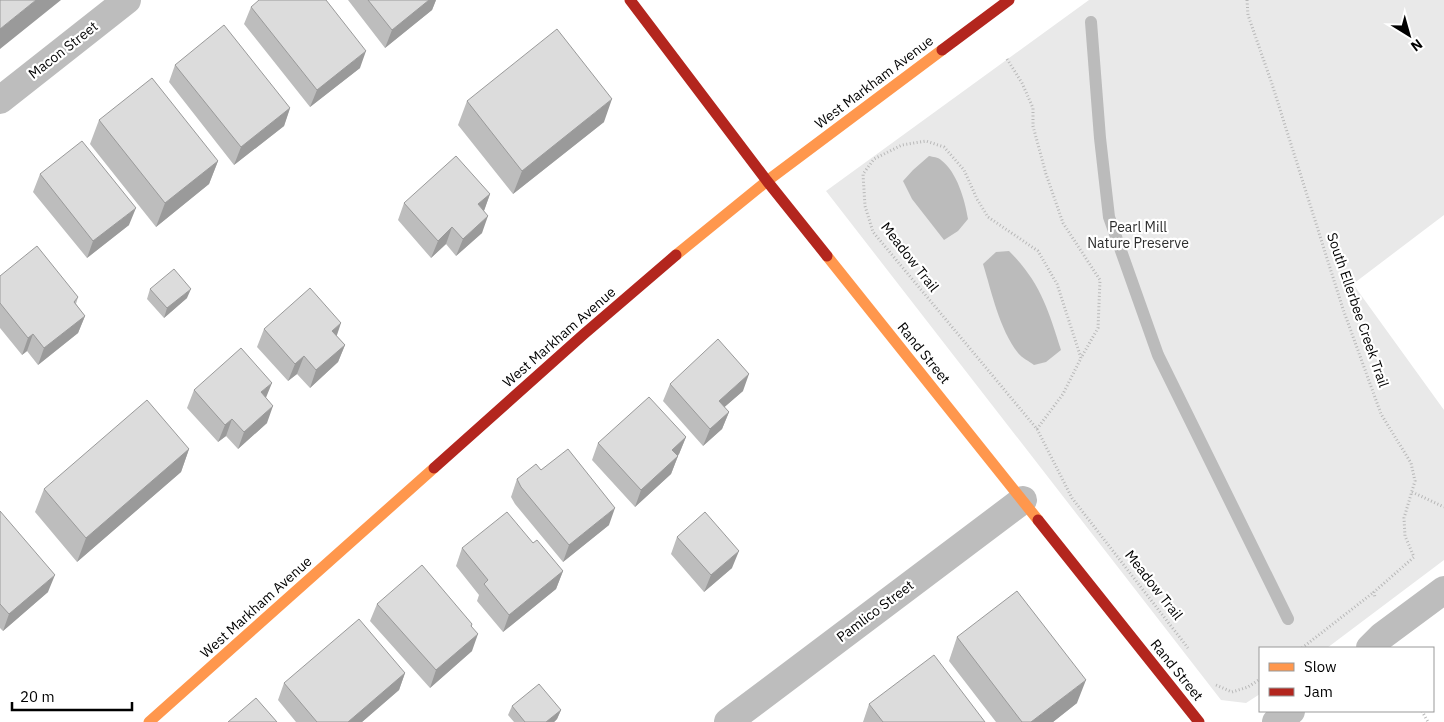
<svg xmlns="http://www.w3.org/2000/svg" width="1444" height="722" viewBox="0 0 1444 722" font-family="'IBM Plex Sans',sans-serif">
	<rect width="100%" height="100%" fill="#fff"/>
	<path fill="#e9e9e9" d="M1089 0H1444V215L1353 284 1444 410V560L1327 648H1260V694L1246 703 1221 700 826 191Z"/>
	<path fill="#bbb" d="M929 156C933 157 938 157 941 160 957 172 965 200 968 219L958 231 944 240 912 199 903 181 913 170Z
		M1009 251C1040 282 1048 309 1061 350L1046 362 1034 365C1029 361 1022 358 1018 353 999 328 992 293 983 264L996 252Z"/>
	<g fill="none" stroke-linecap="round" stroke-linejoin="round">
		<path stroke="#bbb" stroke-width="12" d="M1091 22 1100 138 1109 217 1158 355 1288 619"/>
		<path stroke="#b8b8b8" stroke-width="3" stroke-dasharray="1 2.5" stroke-linecap="butt" d="M1247 0 1248 15 1272 84 1343 309 1381 414 1411 463 1415 481 1404 518 1405 536 1414 557 1374 592 1375 598
			M1007 59 1022 83 1033 108V126L1046 174 1063 223 1100 280 1098 328 1081 358
			M1037 429 1063 394 1081 358 1057 284 1038 251 988 217 977 199 964 170 944 147 926 141 902 145 874 159 863 174 865 206 873 232 1037 429 1072 498 1188 648
			M1412 492 1444 507
			M1302 648 1374 592
			M1216 685 1232 692 1248 687 1260 679
			M1422 711 1428 722"/>
		<path stroke="#bdbdbd" stroke-width="28" d="M0 100 127 0
			M1370 648 1382 636 1444 590
			M728 722 1023 500
			M1276 722 1291 711"/>
		<path stroke="#ff974d" stroke-width="11" d="M676 255 767 181 942 50
			M827 256 1038 520
			M149 722 434 468"/>
		<path stroke="#b3261e" stroke-width="11" d="M630 0 767 181 827 256
			M942 50 1009 0
			M434 468 584 334 676 255
			M1038 520 1199 722"/>
	</g>
	<path fill="#bdbdbd" d="M348 0H436L432 10 385 48Z
		M251 7 360 68 310 107 244 24Z
		M175 65 290 108 284 126 234 165 169 82Z
		M467 101 604 122 513 194 458 125Z
		M99 120 218 161 209 184 156 227 90 144Z
		M40 174 129 225 87 258 33 192Z
		M490 194 484 210 482 233 456 256 446 244 431 258 398 220 404 203Z
		M0 276 78 297 76 304 85 316 78 333 38 365 27 351 22 355 0 328Z
		M150 289 187 298 164 318 147 299Z
		M264 329 336 335 345 345 338 362 310 388 297 374 288 381 257 347Z
		M670 384 743 391 724 407 729 412 722 429 703 446 663 401Z
		M194 390 266 398 267 423 238 449 226 436 218 442 187 408Z
		M686 437 679 454 678 456 671 474 635 507 592 460 598 443Z
		M189 449 181 472 77 562 35 512 44 489Z
		M541 470 609 525 563 562 515 504 511 497 517 479Z
		M0 511 48 592 3 631 0 628Z
		M677 537 732 568 704 592 671 554Z
		M533 543 563 571 556 589 503 632 477 601 479 595 456 566 462 548Z
		M377 604 472 624V651L430 688 370 621Z
		M957 637 1077 703 1053 722H996L949 661Z
		M405 673 399 690 362 722H296L278 700 284 683Z
		M869 704 985 722H863Z
		M512 706 561 710 557 719 554 722H514L508 715Z"/>
	<path fill="#9a9a9a" d="M36 0H61L0 49V29Z
		M429 0H436L432 10 385 48 392 30Z
		M366 51 360 68 310 107 317 90Z
		M612 99 604 122 513 194 522 171Z
		M290 108 284 126 234 165 241 147Z
		M218 161 209 184 156 227 165 203Z
		M490 194 484 211 478 204Z
		M136 208 129 225 87 258 93 241Z
		M488 216 482 233 456 256 463 239Z
		M452 227 446 244 431 258 438 241Z
		M191 289 187 298 164 318 167 308Z
		M85 316 78 333 38 365 44 348Z
		M341 323 335 341 332 331Z
		M33 334 27 351 22 355 28 338Z
		M345 345 338 362 310 388 316 370Z
		M304 356 297 374 288 381 295 364Z
		M749 374 743 391 712 418 719 401Z
		M272 383 265 400 261 392Z
		M273 406 267 423 238 449 244 432Z
		M729 412 722 429 703 446 710 429Z
		M232 419 226 436 218 442 225 425Z
		M686 437 679 454 666 467 672 450Z
		M189 449 181 472 77 562 86 538Z
		M678 456 671 474 635 507 641 490Z
		M615 508 609 525 563 562 569 545Z
		M739 551 732 568 704 592 711 575Z
		M563 571 556 589 503 632 509 615Z
		M55 575 48 592 3 631 9 614Z
		M478 634 472 651 430 688 436 670Z
		M405 673 399 690 362 722H348Z
		M1086 680 1077 703 1053 722H1031Z
		M561 710 557 719 554 722H546Z"/>
	<path fill="#dcdcdc" stroke="#9a9a9a" d="M0 0H36L0 29Z
		M259 0H326L366 51 317 90 251 7Z
		M368 0H429L392 30Z
		M224 25 290 108 241 147 175 65Z
		M557 29 612 99 522 171 467 101Z
		M152 78 218 161 165 203 99 120Z
		M82 141 136 208 93 241 40 174Z
		M456 156 490 194 478 204 488 216 463 239 452 227 438 241 404 203Z
		M37 246 78 297 74 302 85 316 44 348 33 334 28 338 0 303V276Z
		M174 269 191 289 167 308 150 289Z
		M310 288 341 323 332 331 345 345 316 370 304 356 295 364 264 329Z
		M718 339 749 374 719 401 729 412 710 429 670 384Z
		M241 348 272 383 261 392 273 406 244 432 232 419 225 425 194 390Z
		M649 397 686 437 672 450 678 456 641 490 598 443Z
		M147 400 189 449 86 538 44 489Z
		M568 449 615 508 569 545 521 487 517 479 536 464 541 470Z
		M0 511 55 575 9 614 0 604Z
		M507 512 533 543 537 540 563 571 509 615 484 584 488 580 462 548Z
		M705 512 739 551 711 575 677 537Z
		M422 565 472 624 471 626 478 634 436 670 377 604Z
		M1017 591 1086 680 1031 722H1022L957 637Z
		M359 619 405 673 348 722H317L284 683Z
		M934 655 985 722H883L869 704Z
		M539 684 561 710 546 722H525L512 706Z
		M256 698 277 722H228Z"/>
	<g text-anchor="middle" dominant-baseline="central" stroke-width="4.5" stroke-linejoin="round" paint-order="stroke">
		<g font-size="14" fill="#000" stroke="#fff">
			<text transform="translate(63 50) rotate(-38)">Macon Street</text>
			<text transform="translate(874 82) rotate(-37)">West Markham Avenue</text>
			<text transform="translate(910 257) rotate(52)">Meadow Trail</text>
			<text transform="translate(1358 310) rotate(71)">South Ellerbee Creek Trail</text>
			<text transform="translate(559 337) rotate(-41)">West Markham Avenue</text>
			<text transform="translate(924 353) rotate(51)">Rand Street</text>
			<text transform="translate(1154 585) rotate(52)">Meadow Trail</text>
			<text transform="translate(256 607) rotate(-42)">West Markham Avenue</text>
			<text transform="translate(875 611) rotate(-37)">Pamlico Street</text>
			<text transform="translate(1177 670) rotate(51)">Rand Street</text>
		</g>
		<g font-size="14" fill="#2e2e2e" stroke="#fff">
			<text x="1138" y="227">Pearl Mill<tspan x="1138" dy="16">Nature Preserve</tspan></text>
		</g>
	</g>
	<rect x="1259" y="647" width="175" height="65" fill="#ffffff" stroke="#999999"/>
	<rect x="1269" y="663" width="25" height="8" fill="#ff974d" stroke="#999999"/>
	<text x="1304" y="672" font-size="15" fill="#000000">Slow</text>
	<rect x="1269" y="688" width="25" height="8" fill="#b3261e" stroke="#999999"/>
	<text x="1304" y="697" font-size="15" fill="#000000">Jam</text>
	<g transform="translate(1409 35) rotate(143)" stroke="#ffffff" stroke-width="4" paint-order="stroke">
	<path d="M0-4L9 19L0 12L-9 19Z" fill="#000000"/>
	<text y="-8" font-size="14" font-weight="bold" text-anchor="middle" fill="#000000">N</text>
	</g>
	<path d="M12 702v8h120v-8" fill="none" stroke="#000000" stroke-width="2.5"/>
	<text x="20" y="702" font-size="15" fill="#000000" stroke="#ffffff" stroke-width="4" paint-order="stroke">20 m</text>
</svg>
